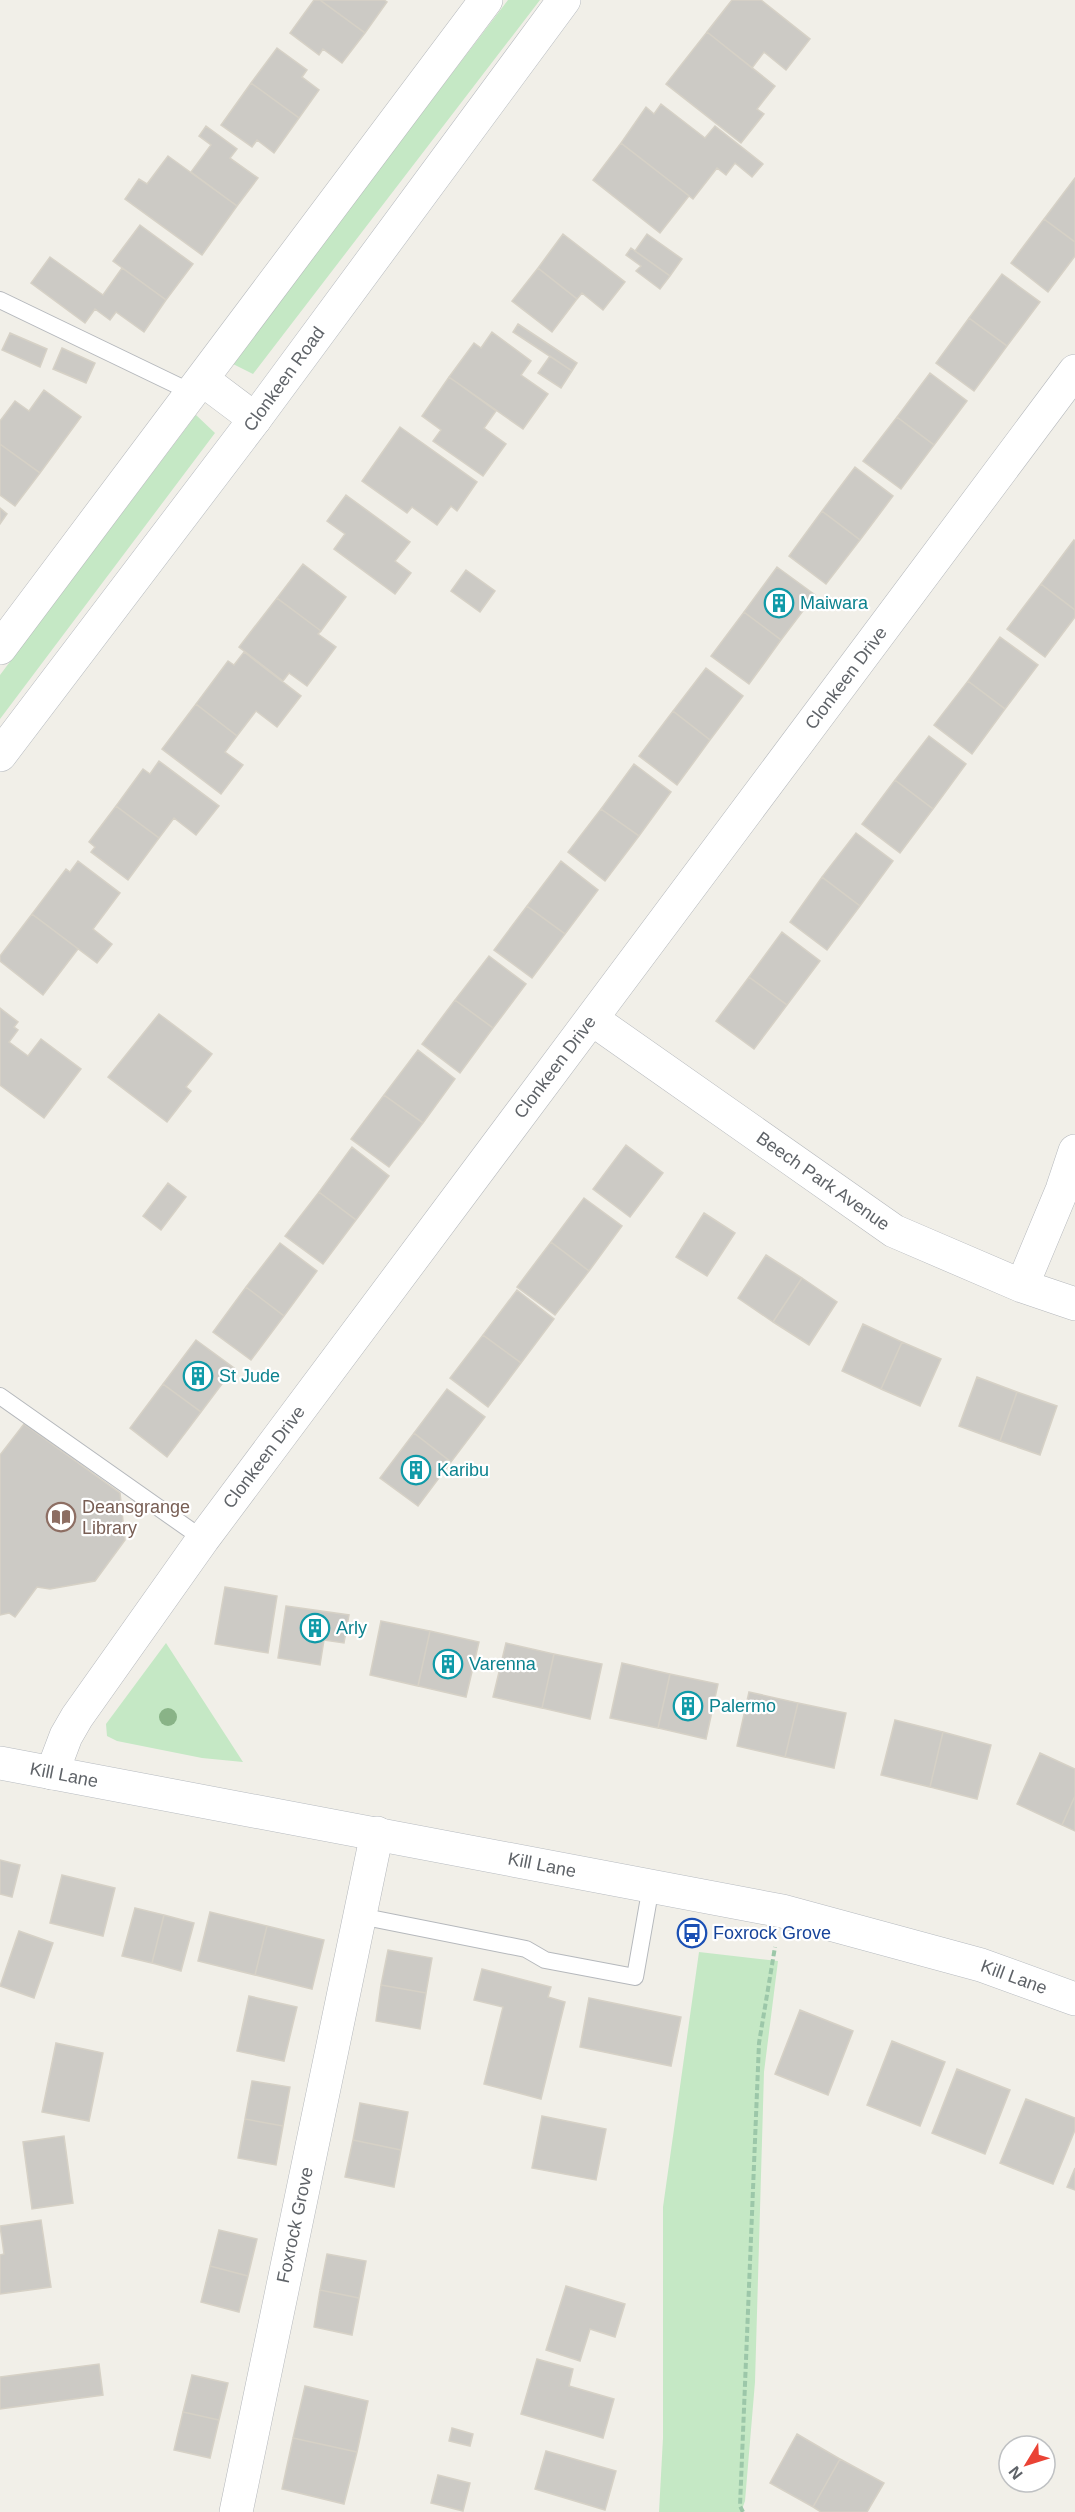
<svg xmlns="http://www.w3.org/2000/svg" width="1075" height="2512" viewBox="0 0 1075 2512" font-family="Helvetica,sans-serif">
	<rect width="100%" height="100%" fill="#f1efe8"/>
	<path fill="#c5e8c5" d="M508 0H540L253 374 231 363Z
		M196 415 215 433 0 719V675Z
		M166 1643 243 1762 202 1758 117 1741 107 1736 106 1724Z
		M699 1952 778 1961 764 2072 755 2382 745 2501 741 2512H659L663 2438V2207Z"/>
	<path fill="#cccac5" stroke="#d6d1c6" stroke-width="1.5" d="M314 0H320L365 33 342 63 323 49 319 55 290 33Z
		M320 0H384L387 2 365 33Z
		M732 0H761L810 39 786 70 764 52 752 68 707 32Z
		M707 32 775 86 757 109 764 114 741 143 666 84Z
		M277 48 307 70 302 77 319 90 299 118 251 83Z
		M251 83 299 118 274 153 257 140 252 147 221 125Z
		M661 104 705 138 715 126 763 164 752 177 735 163 726 175 717 168 693 199 621 143 646 107 654 114Z
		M206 126 237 149 230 158 258 178 237 206 191 172 211 145 199 136Z
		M621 143 689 196 660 233 593 180Z
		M168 156 237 206 202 255 125 199 139 179 147 184Z
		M1075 178V242L1044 219Z
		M1044 219 1075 242V256L1048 292 1011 263Z
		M140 225 193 264 166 300 113 261Z
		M563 234 625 282 603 310 582 293 577 299 538 268Z
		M647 234 682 259 670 276 635 251Z
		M631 248 670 276 660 289 636 271 641 266 626 255Z
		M50 257 103 295 122 268 166 300 144 332 116 312 110 320 95 309 85 323 31 283Z
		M538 268 577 299 552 332 512 301Z
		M1002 274 1040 302 1007 346 969 318Z
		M969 318 1007 346 974 391 936 363Z
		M518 324 577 363 572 371 513 332Z
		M492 332 531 361 521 375 548 394 523 429 449 377 474 343 481 348Z
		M10 333 47 349 40 367 2 350Z
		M62 348 95 363 86 383 53 369Z
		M550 356 572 371 561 388 538 373Z
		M930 373 967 401 934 445 897 417Z
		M449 377 496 411 484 428 506 444 483 476 433 441 441 430 422 416Z
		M44 390 81 417 40 473 0 444V421L15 401 29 411Z
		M897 417 934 445 901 489 863 461Z
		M400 427 477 482 457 511 451 506 437 525 412 507 407 513 362 481Z
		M0 444 40 473 15 506 0 495Z
		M855 467 893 496 860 540 822 511Z
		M346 495 410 542 395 561 411 573 395 594 334 549 345 534 327 521Z
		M0 508 7 514 0 524Z
		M822 511 860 540 826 584 789 556Z
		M1074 540 1075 541V610L1041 584Z
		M303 564 346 597 321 631 277 598Z
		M777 567 815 595 781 640 744 612Z
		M466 570 495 591 480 612 451 591Z
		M1041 584 1075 610V617L1045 657 1007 629Z
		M277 598 321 631 318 634 336 647 307 686 289 673 283 681 239 647Z
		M744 612 781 640 749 684 711 656Z
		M1000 637 1038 665 1005 709 968 681Z
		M244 652 301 696 277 727 256 711 237 736 196 704 228 661 234 665Z
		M706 668 743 696 710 740 673 711Z
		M968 681 1005 709 972 754 934 725Z
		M196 704 237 736 225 752 243 765 221 794 162 749Z
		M673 711 710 740 677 785 639 756Z
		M929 736 966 764 933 809 895 780Z
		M159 761 219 806 196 835 174 818 159 838 116 806 143 769 150 774Z
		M634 764 671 792 639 836 601 809Z
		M895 780 933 809 900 853 862 824Z
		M116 806 159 838 128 880 91 852 95 847 89 842Z
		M601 809 639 836 605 881 568 852Z
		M856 833 893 861 860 906 822 877Z
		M78 861 120 893 93 929 112 944 97 963 32 914 66 869 70 872Z
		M561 861 598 890 565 934 527 906Z
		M822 877 860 906 827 950 790 922Z
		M527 906 565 934 532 978 494 950Z
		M32 914 78 949 43 995 0 961V956Z
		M782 932 820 961 787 1005 749 977Z
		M489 956 526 984 493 1028 455 1000Z
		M749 977 787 1005 754 1049 716 1021Z
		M455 1000 493 1028 460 1073 422 1044Z
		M0 1008 18 1022 14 1027 18 1030 9 1042 28 1056 41 1039 81 1069 44 1118 0 1085Z
		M159 1014 212 1054 186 1087 191 1091 167 1122 108 1077Z
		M418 1050 455 1079 423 1123 384 1095Z
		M384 1095 423 1123 389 1167 351 1139Z
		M626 1145 663 1173 630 1217 593 1189Z
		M352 1147 389 1176 356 1220 319 1192Z
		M168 1183 186 1197 161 1230 143 1216Z
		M319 1192 356 1220 323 1264 285 1236Z
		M584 1198 622 1226 589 1271 551 1242Z
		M704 1213 735 1233 707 1276 676 1257Z
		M551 1242 589 1271 555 1315 517 1287Z
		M280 1243 317 1271 284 1316 246 1287Z
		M766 1255 802 1278 773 1322 738 1298Z
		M802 1278 837 1302 809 1345 773 1322Z
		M246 1287 284 1316 251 1360 213 1332Z
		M517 1290 554 1319 521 1363 483 1335Z
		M863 1324 902 1342 881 1389 842 1371Z
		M483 1335 521 1363 488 1407 450 1378Z
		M196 1340 234 1368 201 1412 163 1384Z
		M902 1342 941 1359 920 1406 881 1389Z
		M977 1377 1017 1392 1000 1441 959 1426Z
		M163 1384 201 1412 167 1457 130 1428Z
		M447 1389 485 1417 451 1462 414 1433Z
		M1017 1392 1057 1406 1040 1455 1000 1441Z
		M24 1424 120 1493 125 1540 95 1581 50 1589 37 1587 15 1617 9 1613 0 1615V1455Z
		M414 1433 451 1462 418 1506 380 1478Z
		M225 1587 277 1596 268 1653 215 1644Z
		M286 1606 349 1615 344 1643 324 1640 320 1665 278 1658Z
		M381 1621 430 1631 418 1686 370 1675Z
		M430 1631 479 1642 466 1697 418 1686Z
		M506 1643 554 1654 542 1708 493 1697Z
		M554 1654 602 1664 590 1719 542 1708Z
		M622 1663 670 1674 658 1728 610 1718Z
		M670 1674 718 1684 706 1739 658 1728Z
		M749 1692 798 1703 785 1757 737 1746Z
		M798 1703 846 1713 834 1768 785 1757Z
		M895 1720 943 1732 930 1787 881 1775Z
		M943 1732 991 1745 977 1799 930 1787Z
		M1040 1753 1075 1769V1796L1062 1825 1017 1804Z
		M1075 1796V1831L1062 1825Z
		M0 1860 20 1865 12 1897 0 1894Z
		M62 1875 115 1888 103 1936 50 1923Z
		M135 1908 164 1915 152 1963 122 1956Z
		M210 1912 267 1926 255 1975 198 1961Z
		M164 1915 194 1923 181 1971 152 1963Z
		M267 1926 324 1940 312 1989 255 1975Z
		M19 1931 53 1943 34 1998 0 1986Z
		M388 1950 432 1958 426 1993 381 1985Z
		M482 1969 551 1987 548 1997 565 2002 541 2099 484 2084 503 2007 474 2000Z
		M381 1985 426 1993 420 2029 376 2021Z
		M249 1996 297 2007 284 2061 237 2051Z
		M589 1998 681 2017 671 2066 580 2047Z
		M800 2010 853 2031 828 2095 775 2074Z
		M892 2041 945 2062 920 2126 867 2105Z
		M56 2043 103 2053 89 2121 42 2112Z
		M957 2069 1010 2090 985 2154 932 2133Z
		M252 2081 290 2087 283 2126 245 2119Z
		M1026 2099 1075 2118V2130L1053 2184 1000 2163Z
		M360 2103 408 2112 401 2150 353 2140Z
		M542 2116 606 2129 596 2180 532 2168Z
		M245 2119 283 2126 276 2165 238 2158Z
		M64 2136 73 2203 32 2209 23 2142Z
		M353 2140 401 2150 394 2187 345 2177Z
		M1075 2168V2190L1067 2187Z
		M41 2220 51 2287 0 2294V2255L4 2254 0 2226Z
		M219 2230 257 2239 248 2276 210 2266Z
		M327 2254 366 2261 359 2298 320 2290Z
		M210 2266 248 2276 239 2312 201 2302Z
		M566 2286 625 2304 615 2337 590 2329 580 2361 546 2350Z
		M320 2290 359 2298 352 2335 314 2327Z
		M537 2359 573 2369 569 2386 614 2399 603 2438 521 2414Z
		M99 2364 103 2395 0 2409V2377Z
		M192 2375 228 2383 219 2420 183 2412Z
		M305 2386 368 2401 357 2452 293 2438Z
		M183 2412 219 2420 210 2458 174 2450Z
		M452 2428 473 2434 470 2446 449 2441Z
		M797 2434 840 2459 813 2507 770 2483Z
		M293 2438 357 2452 344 2504 282 2489Z
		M546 2451 616 2471 605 2510 535 2489Z
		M840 2459 884 2483 867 2512H821L813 2507Z
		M438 2475 470 2483 463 2511 431 2503Z"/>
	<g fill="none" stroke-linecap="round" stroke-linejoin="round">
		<g stroke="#b5b8bc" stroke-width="18">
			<path id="service" d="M0 300 193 393
				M0 1396 203 1539
				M360 1916 526 1949 545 1960 635 1977 651 1886"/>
		</g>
		<g stroke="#b5b8bc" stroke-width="34">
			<path id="minor" d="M203 380 255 419
				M0 648 486 0
				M592 1019 894 1231 1022 1286 1075 1304
				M1022 1286 1062 1190 1075 1151
				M52 1773 66 1736 77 1717 203 1539 1075 371
				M236 2512 377 1833"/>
		</g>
		<g stroke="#b6babf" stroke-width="34">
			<path id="secondary" d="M0 755 255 419 564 0
				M0 1763 782 1911 981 1965 1075 1999"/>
		</g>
		<path stroke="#9cc7a9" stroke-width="4" stroke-dasharray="6 3" stroke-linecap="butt" d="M743 2512 740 2506 759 2043 775 1947"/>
		<use href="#service" stroke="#fff" stroke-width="16"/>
		<use href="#minor" stroke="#fff" stroke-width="33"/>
		<use href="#secondary" stroke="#fff" stroke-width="33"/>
	</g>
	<circle fill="#89b387" cx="168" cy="1717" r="9"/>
	<defs>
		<g id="building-ring" transform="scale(1.5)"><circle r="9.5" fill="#fff" stroke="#0f9aa8" stroke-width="1.5"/><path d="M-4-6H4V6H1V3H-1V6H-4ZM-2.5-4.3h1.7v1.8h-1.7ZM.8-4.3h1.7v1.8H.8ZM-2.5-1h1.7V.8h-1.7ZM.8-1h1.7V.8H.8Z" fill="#0f9aa8"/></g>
		<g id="library-ring" transform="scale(1.5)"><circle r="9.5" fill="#fff" stroke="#8d6e63" stroke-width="1.5"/><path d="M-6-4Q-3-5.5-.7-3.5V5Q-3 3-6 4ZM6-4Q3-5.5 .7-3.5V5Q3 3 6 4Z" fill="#8d6e63"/></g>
		<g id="bus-ring" transform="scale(1.5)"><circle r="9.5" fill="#fff" stroke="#1a4fb4" stroke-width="1.5"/><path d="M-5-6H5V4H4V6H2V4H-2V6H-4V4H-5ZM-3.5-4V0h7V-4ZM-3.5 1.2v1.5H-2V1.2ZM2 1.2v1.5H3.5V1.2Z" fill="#1a4fb4"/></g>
	</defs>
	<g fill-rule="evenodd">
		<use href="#building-ring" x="779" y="603"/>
		<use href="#building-ring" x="198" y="1376"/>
		<use href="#building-ring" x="416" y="1470"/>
		<use href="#library-ring" x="61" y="1517"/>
		<use href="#building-ring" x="315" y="1628"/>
		<use href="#building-ring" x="448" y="1664"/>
		<use href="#building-ring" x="688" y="1706"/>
		<use href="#bus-ring" x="692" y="1933"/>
	</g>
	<g text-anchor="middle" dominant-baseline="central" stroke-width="4.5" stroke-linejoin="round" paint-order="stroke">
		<g font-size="18" fill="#5f6368" stroke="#fff">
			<text transform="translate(284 379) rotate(-54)">Clonkeen Road</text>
			<text transform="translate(846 678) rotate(-53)">Clonkeen Drive</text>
			<text transform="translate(555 1067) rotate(-53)">Clonkeen Drive</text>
			<text transform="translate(823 1181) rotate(35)">Beech Park Avenue</text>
			<text transform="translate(264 1457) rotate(-53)">Clonkeen Drive</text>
			<text transform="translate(64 1775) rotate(11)">Kill Lane</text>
			<text transform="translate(542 1865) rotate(11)">Kill Lane</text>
			<text transform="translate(1014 1977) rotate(20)">Kill Lane</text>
			<text transform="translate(295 2225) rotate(-78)">Foxrock Grove</text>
		</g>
		<g font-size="18" fill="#0d838f" stroke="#fff" text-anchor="start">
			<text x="800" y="603">Maiwara</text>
			<text x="219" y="1376">St Jude</text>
			<text x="437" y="1470">Karibu</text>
			<text x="336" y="1628">Arly</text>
			<text x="469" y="1664">Varenna</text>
			<text x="709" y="1706">Palermo</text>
		</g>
		<g font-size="18" fill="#785e54" stroke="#fff" text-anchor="start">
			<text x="82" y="1507">Deansgrange<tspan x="82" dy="21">Library</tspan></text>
		</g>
		<g font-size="18" fill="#164399" stroke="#fff" text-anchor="start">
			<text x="713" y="1933">Foxrock Grove</text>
		</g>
	</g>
	<g transform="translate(1027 2464) rotate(232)"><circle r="28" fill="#ffffff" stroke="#bfc1c3" stroke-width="1.5"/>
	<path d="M0-4.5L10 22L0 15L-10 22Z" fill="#ea4335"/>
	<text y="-9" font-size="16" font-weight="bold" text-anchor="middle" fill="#5f6368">N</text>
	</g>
</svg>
